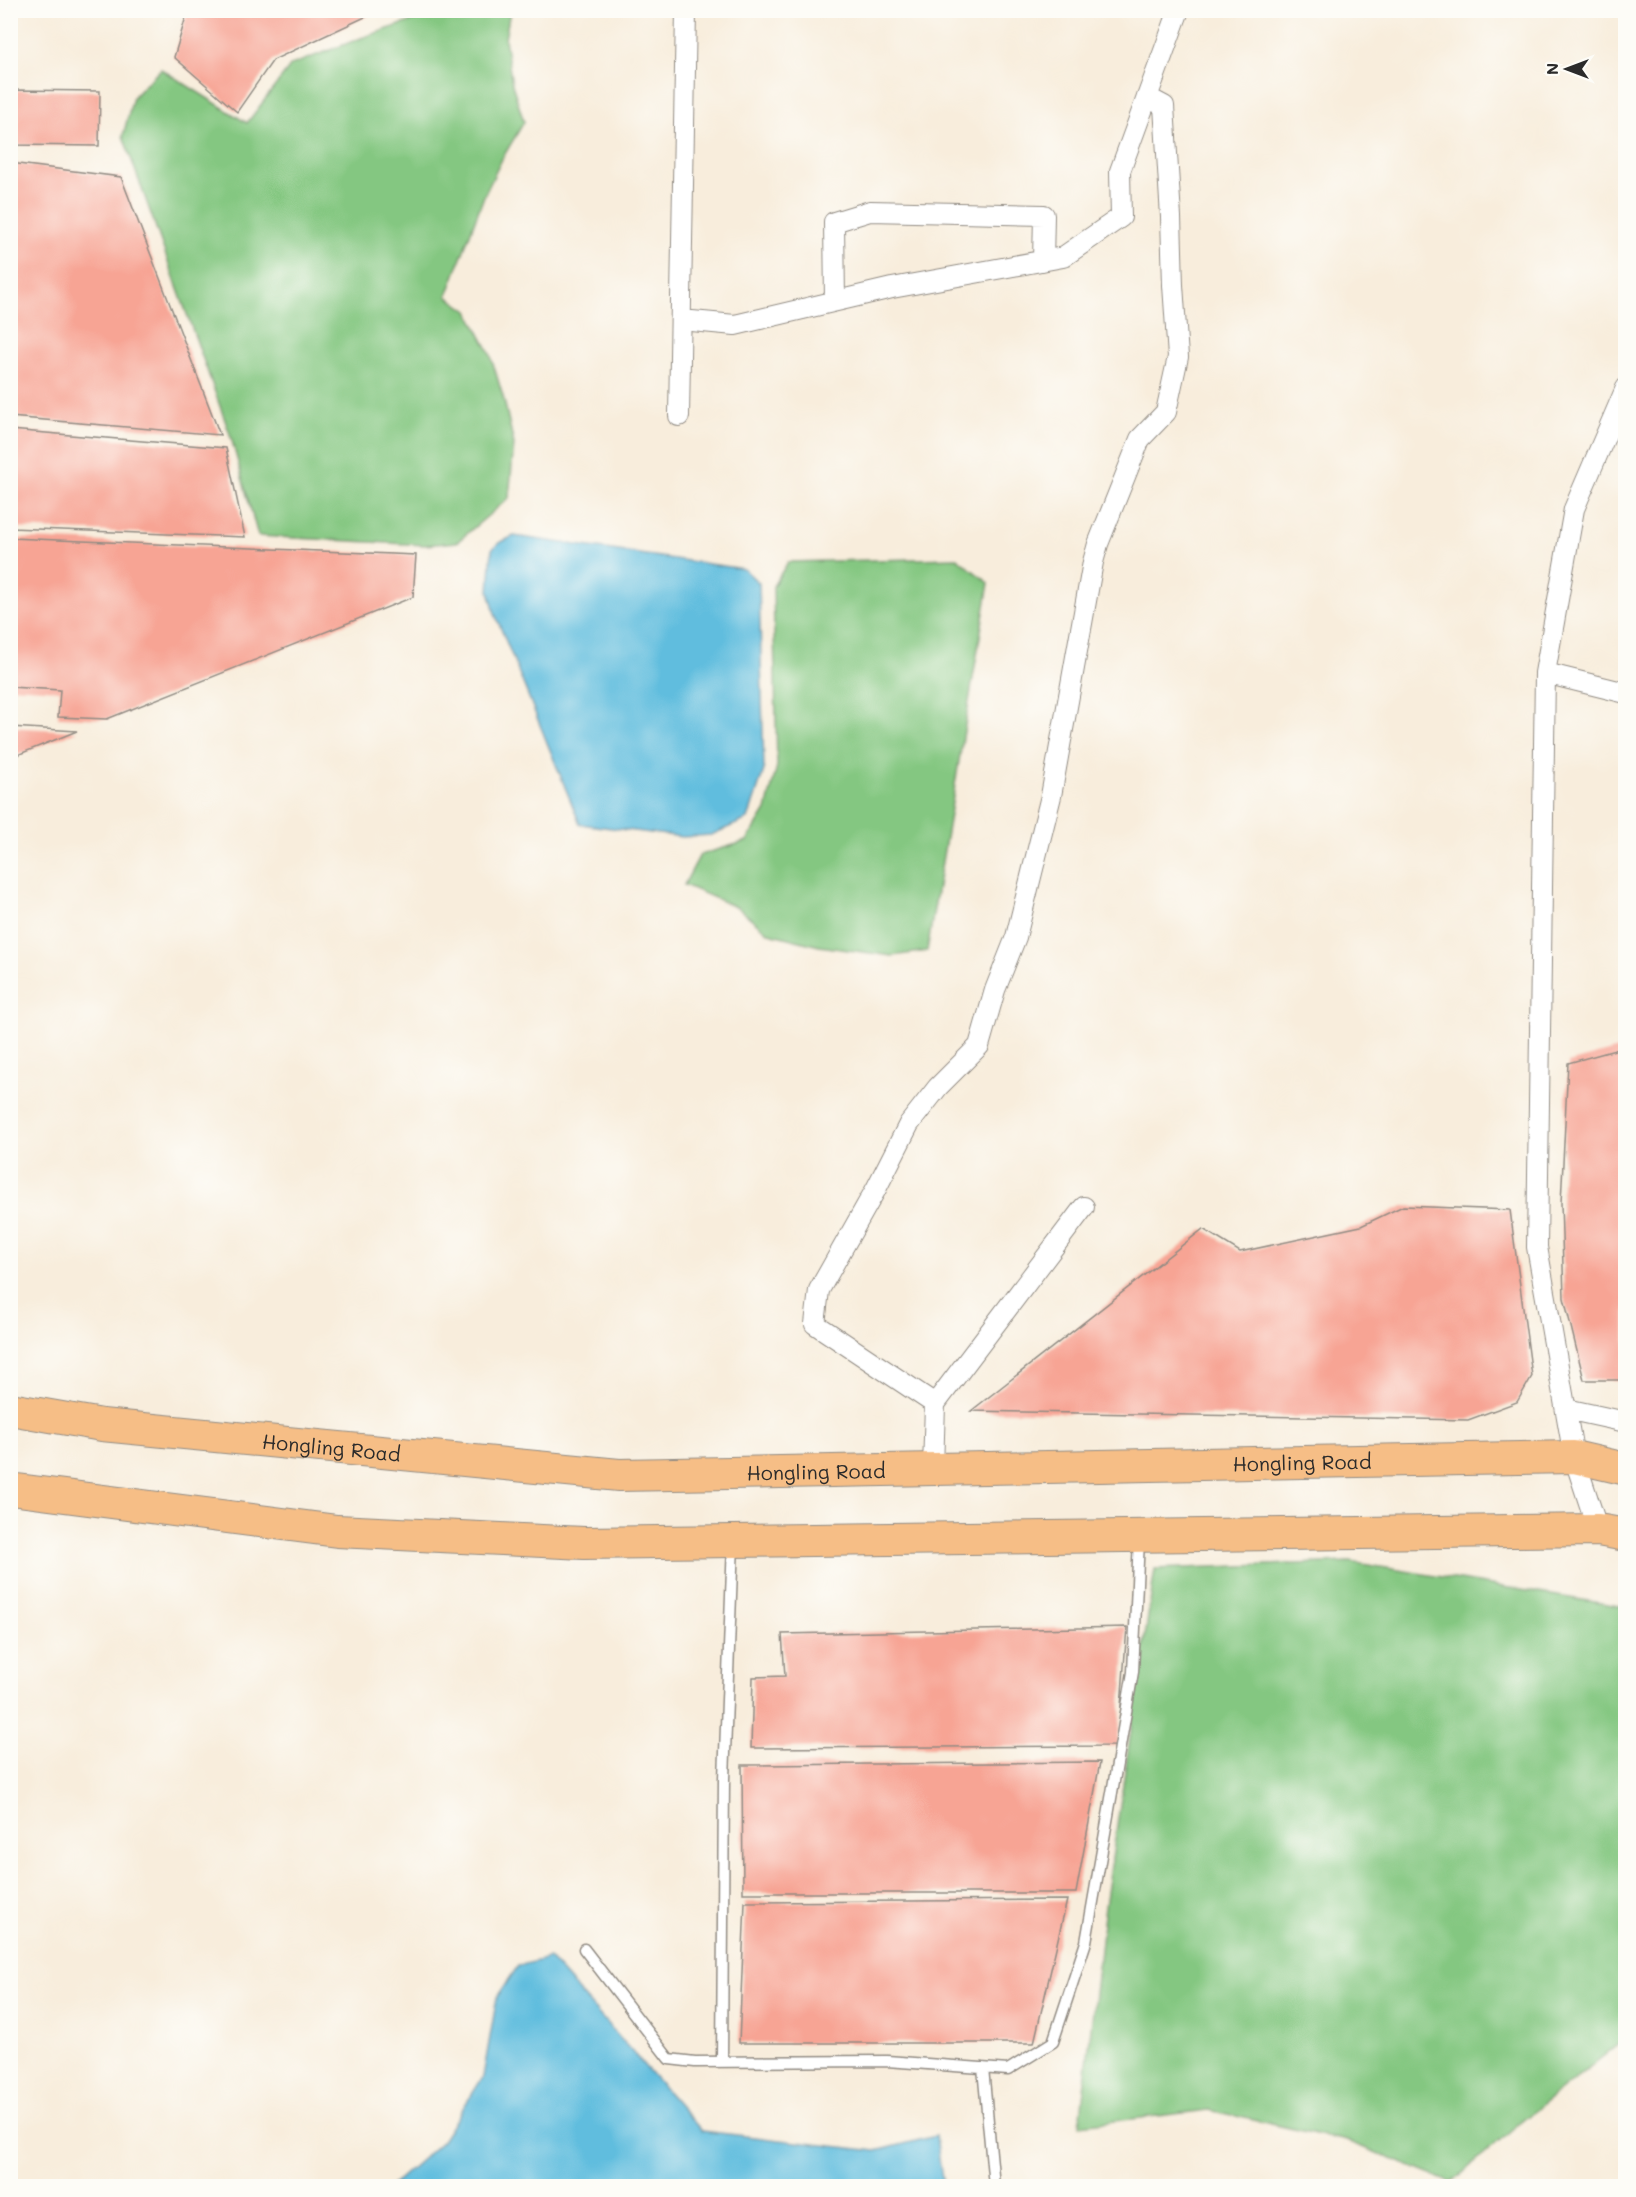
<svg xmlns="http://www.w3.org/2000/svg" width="1636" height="2197" viewBox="0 0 1636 2197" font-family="Mali,sans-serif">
	<rect width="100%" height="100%" fill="#fdfcf7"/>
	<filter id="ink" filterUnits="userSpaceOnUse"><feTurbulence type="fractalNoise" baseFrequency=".0167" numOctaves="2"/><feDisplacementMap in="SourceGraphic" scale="12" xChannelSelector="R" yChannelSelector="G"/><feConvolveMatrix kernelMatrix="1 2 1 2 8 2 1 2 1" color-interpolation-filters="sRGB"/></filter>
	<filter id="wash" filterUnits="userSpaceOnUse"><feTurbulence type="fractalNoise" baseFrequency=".008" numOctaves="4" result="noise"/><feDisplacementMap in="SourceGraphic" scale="24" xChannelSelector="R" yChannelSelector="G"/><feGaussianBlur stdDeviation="1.35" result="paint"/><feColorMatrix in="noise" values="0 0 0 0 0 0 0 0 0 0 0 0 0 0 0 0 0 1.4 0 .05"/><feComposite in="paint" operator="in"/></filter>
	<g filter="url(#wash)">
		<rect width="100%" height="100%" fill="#f8eddc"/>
		<path fill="#84c781" stroke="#587956" stroke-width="1.5" d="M445 10 510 11 505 39 512 84 524 122 503 157 484 196 447 296 468 311 490 353 504 400 514 444 509 498 457 542 425 545 258 536 231 437 123 136 133 97 161 69 247 123 291 65 361 38Z
			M957 558 989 583 927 951 892 956 819 946 769 933 738 908 684 885 700 855 747 841 766 810 777 766 773 586 788 562Z
			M1350 1562 1625 1607V2039L1517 2125 1451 2183 1347 2141 1209 2110 1080 2125 1105 1906 1155 1569Z"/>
		<path fill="#60bdde" stroke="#467484" stroke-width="1.5" d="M514 536 744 569 759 583 764 770 748 819 711 835 682 837 580 824 495 614 489 591 492 549 499 543Z
			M549 1958 702 2131 876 2151 936 2136 943 2186H391L442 2141 483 2077 497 1997 518 1966Z"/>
		<g id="blocks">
			<path fill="#f7a494" d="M188 10H378V11L273 60 237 112 174 57Z
				M10 90 100 91 99 146 10 145Z
				M10 163 121 177 220 435 10 417Z
				M10 430 226 448 245 537 10 528Z
				M10 538 416 555 413 597 107 719 58 717 60 690 10 687Z
				M10 727 77 731 10 758Z
				M1626 1047V1380H1584L1564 1298 1561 1203 1568 1063Z
				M1403 1206 1510 1210 1532 1376 1517 1402 1468 1420 971 1411 1203 1229 1240 1252 1361 1226Z
				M1127 1627 1118 1746 751 1748 753 1677 785 1676 782 1634Z
				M1100 1762 1076 1893H743L742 1765Z
				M1067 1900 1034 2043H739L745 1902Z"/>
		</g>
	</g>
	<g filter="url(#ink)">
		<use href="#blocks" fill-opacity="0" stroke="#928c84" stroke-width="1.5"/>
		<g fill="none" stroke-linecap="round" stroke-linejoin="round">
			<g stroke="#928c84" stroke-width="13">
				<path id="lane" d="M584 1949 669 2059 695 2062 887 2061 1008 2070 1053 2042 1086 1942 1133 1672 1139 1539
					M722 2062 724 1779 733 1543
					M983 2068 994 2186"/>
			</g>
			<g stroke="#928c84" stroke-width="22">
				<path id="street" d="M835 301 834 222 870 211 1044 215 1043 261
					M681 320 735 325 892 288 1063 257 1121 217 1120 171 1179 10
					M679 416 686 10
					M1545 673 1626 693
					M935 1404 815 1324 819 1290 876 1189 909 1124 938 1087 979 1046 995 990 1016 937 1051 796 1093 562 1098 544 1140 439 1166 412 1178 357 1173 285 1171 217 1164 106 1147 97
					M1566 1409 1626 1422
					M933 1469 935 1404 1084 1207
					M1598 1530 1574 1457 1537 1247 1545 673 1574 509 1626 388"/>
			</g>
			<g stroke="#928c84" stroke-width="34">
				<g id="primary">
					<path id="s1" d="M10 1409 102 1425 619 1475 1574 1457 1626 1469"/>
					<path d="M10 1489 337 1531 584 1543 1598 1530 1626 1535"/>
				</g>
			</g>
			<use href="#lane" stroke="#fff" stroke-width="10"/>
			<use href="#street" stroke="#fff" stroke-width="20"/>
			<use href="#primary" stroke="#f6be86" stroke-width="32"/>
		</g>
	</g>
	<g text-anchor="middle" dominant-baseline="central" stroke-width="5" stroke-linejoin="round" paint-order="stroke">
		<g font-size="20" fill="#2b2b2b" stroke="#fdfcf7">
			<text stroke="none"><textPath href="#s1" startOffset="324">Hongling Road</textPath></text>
			<text stroke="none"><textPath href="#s1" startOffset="1296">Hongling Road</textPath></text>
			<text stroke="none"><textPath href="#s1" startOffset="810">Hongling Road</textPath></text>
		</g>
	</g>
	<rect width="1636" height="2197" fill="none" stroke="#fdfcf7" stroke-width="36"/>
	<g transform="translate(1567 69) rotate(270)" stroke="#fdfcf7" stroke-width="4.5" paint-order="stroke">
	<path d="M0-4.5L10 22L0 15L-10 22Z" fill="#2b2b2b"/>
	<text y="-9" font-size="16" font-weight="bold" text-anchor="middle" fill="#2b2b2b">N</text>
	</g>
</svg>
